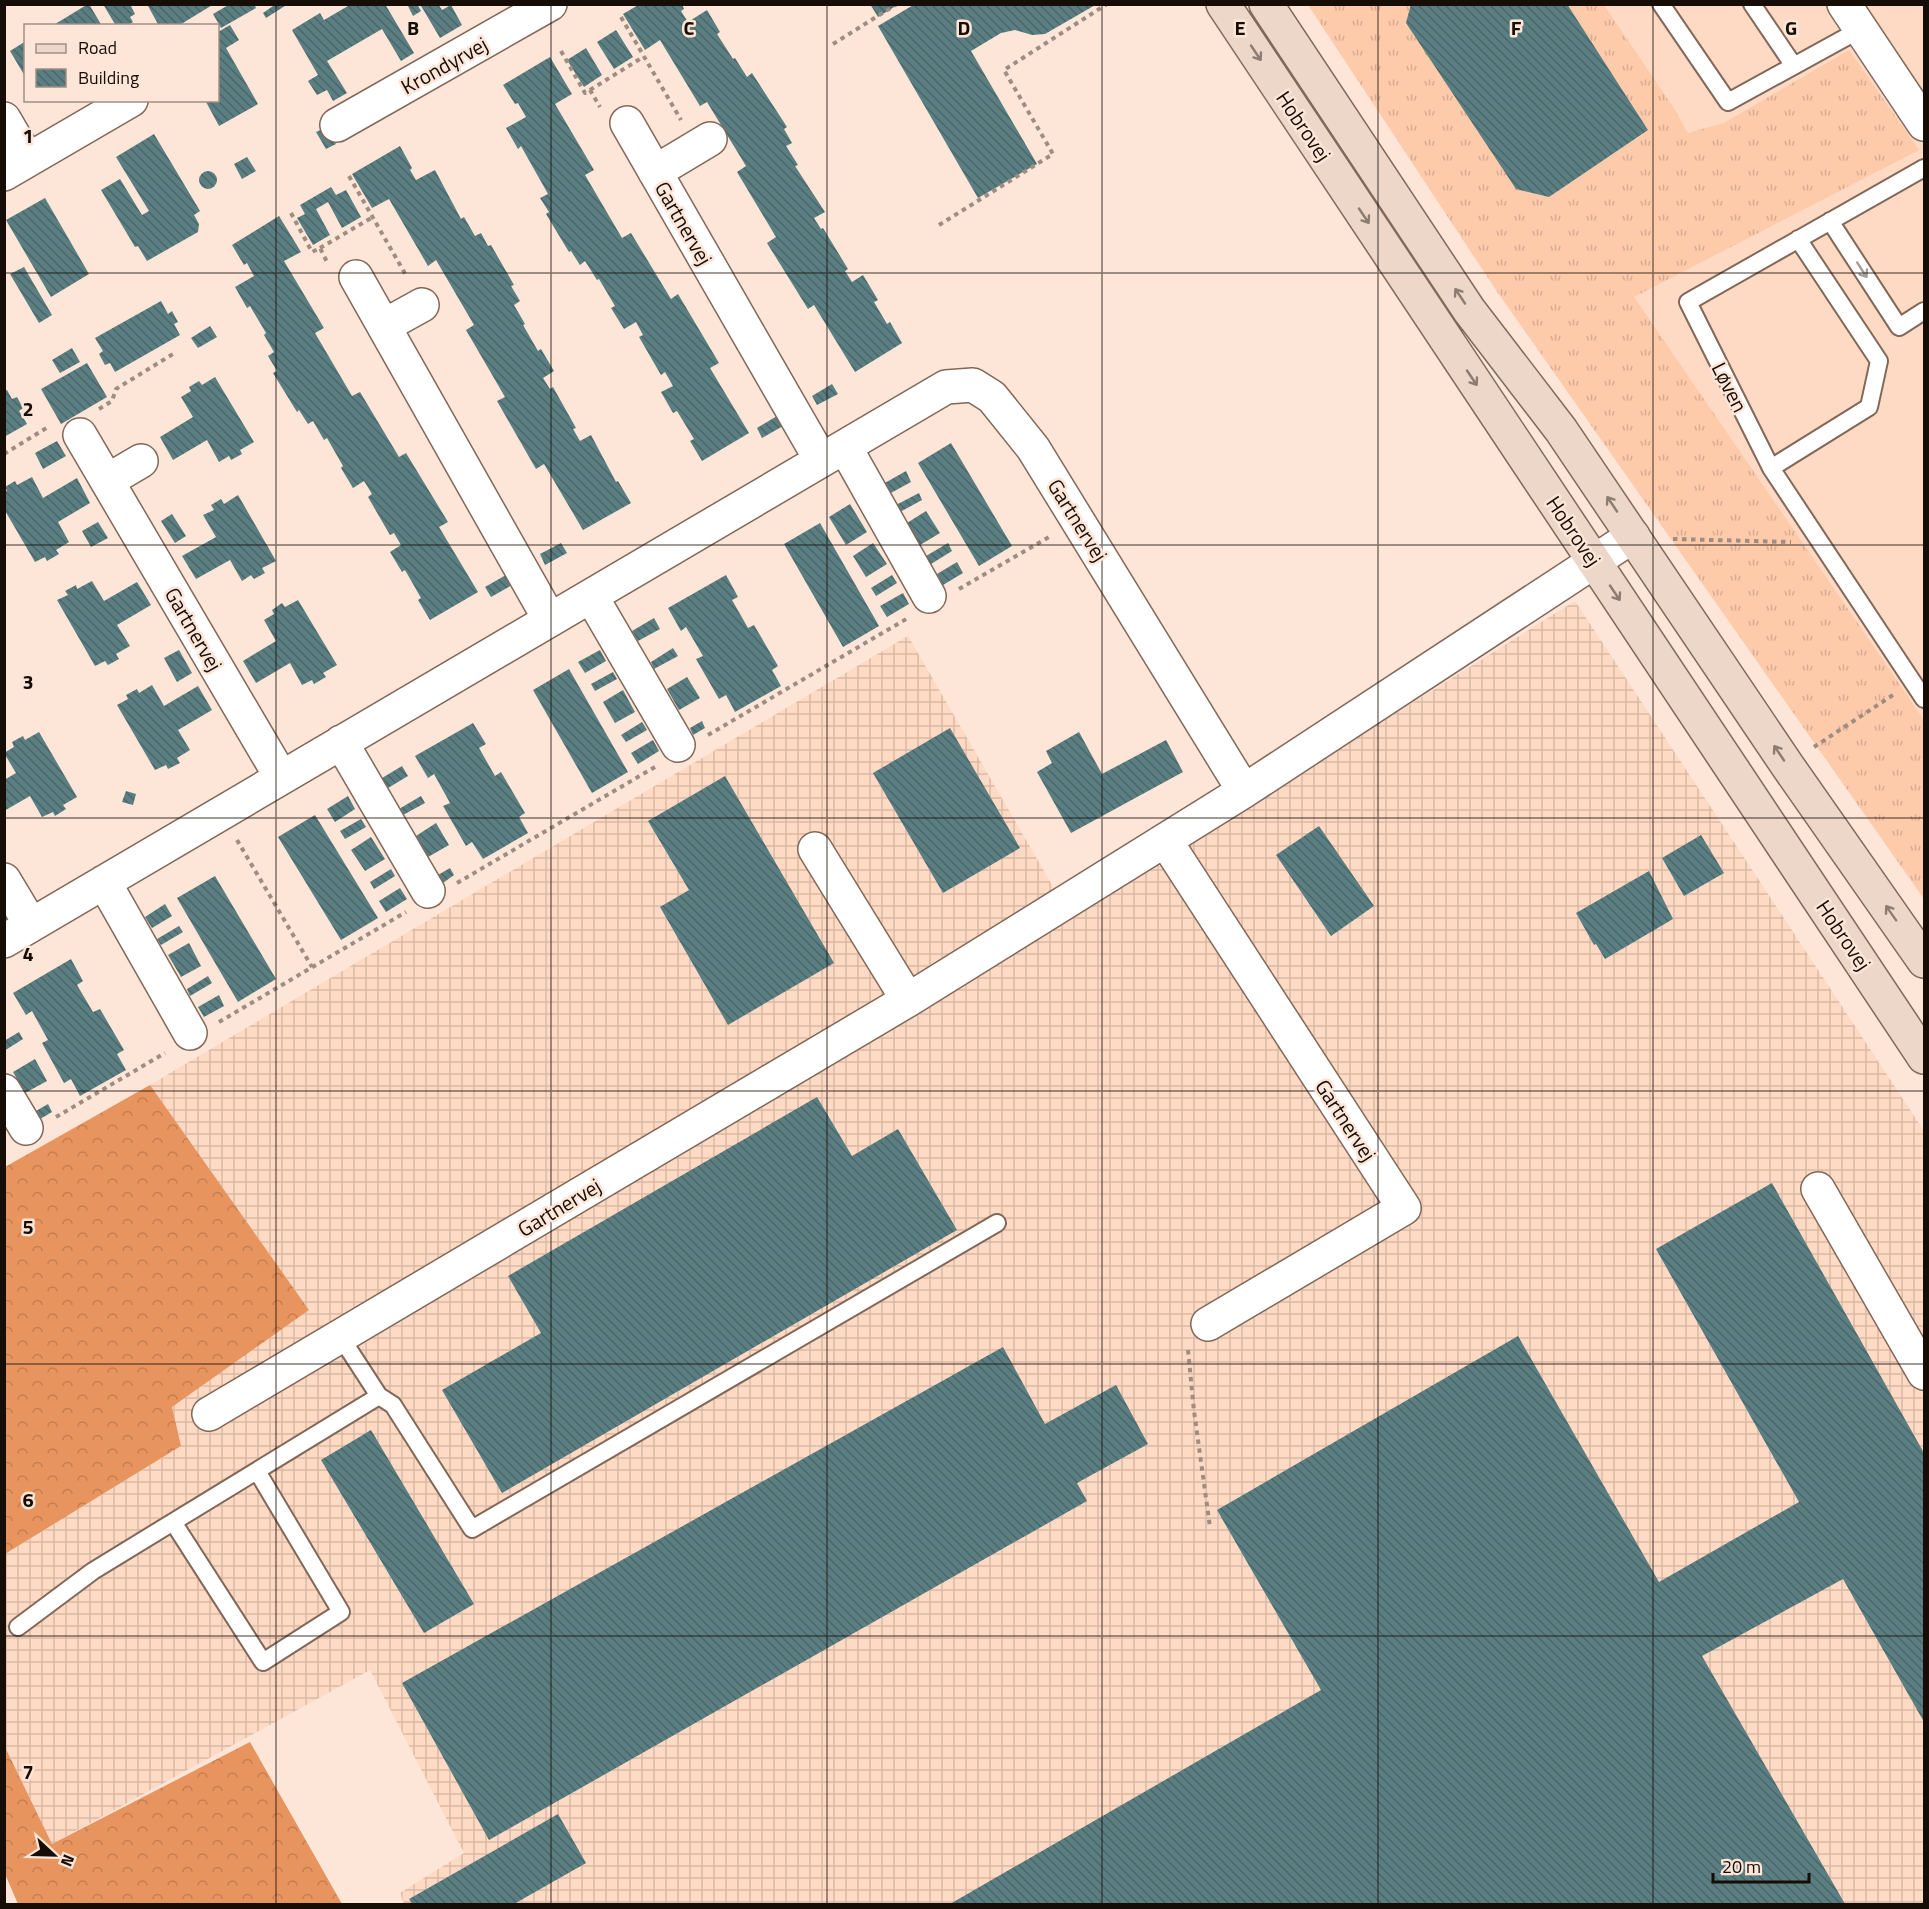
<svg xmlns="http://www.w3.org/2000/svg" width="1929" height="1909" viewBox="0 0 1929 1909" font-family="'Titillium Web',sans-serif">
	<defs>
		<pattern id="industrial-grid" width="8" height="8" patternUnits="userSpaceOnUse" patternTransform="scale(1.5)"><rect width="8" height="8" fill="#fed9c3"/><path d="M0 4h8M4 0v8" fill="none" stroke="#d9b9a6"/></pattern>
		<pattern id="grass-tufts" width="24" height="20" patternUnits="userSpaceOnUse" patternTransform="scale(1.5)"><rect width="24" height="20" fill="#fdcaaa"/><path d="M3 7l-1-3M5 7V3M7 7l1-3M15 17l-1-3M17 17v-4M19 17l1-3" fill="none" stroke="#d8ac91"/></pattern>
		<pattern id="forest-crowns" width="20" height="18" patternUnits="userSpaceOnUse" patternTransform="scale(1.5)"><rect width="20" height="18" fill="#e7945e"/><path d="M2 6a3 3 0 1 1 6 0M12 15a3 3 0 1 1 6 0" fill="none" stroke="#c57e50"/></pattern>
		<pattern id="building-back-hatch" width="6" height="6" patternUnits="userSpaceOnUse" patternTransform="scale(1.5)"><rect width="6" height="6" fill="#5a7e81"/><path d="M-1 5l2 2M0 0l6 6M5-1l2 2" fill="none" stroke="#496668"/></pattern>
	</defs>
	<rect width="100%" height="100%" fill="#fde5d7"/>
	<path fill="#fed9c3" d="M1385 5H1924V728L1518 211Z"/>
	<path fill="url(#industrial-grid)" d="M1575 601 1924 1131V1904H404L400 1893 464 1853 370 1670 52 1844 5 1747V1554L181 1446 172 1407 309 1310 150 1085 908 636 1052 885 1069 918Z"/>
	<path fill="url(#grass-tufts)" d="M1308 5H1411L1406 23 1517 189 1549 197 1648 130 1567 5H1604L1675 110 1688 133 1724 123 1849 50 1919 150 1634 297 1924 720V899L1498 293Z"/>
	<path fill="url(#forest-crowns)" d="M150 1085 309 1310 172 1407 181 1446 5 1554V1167Z
		M250 1742 342 1904H18L5 1874V1747L52 1844Z"/>
	<path fill="url(#building-back-hatch)" d="M89 4 102 26H52L88 4Z
		M103 4H123L124 6 130 4 135 14 130 17 133 22 127 26H116Z
		M147 4H214L178 26H159Z
		M230 4H254L256 8 221 28 213 14Z
		M276 4H288L266 18 263 13Z
		M348 4H385L414 53 401 61 382 29 327 61 347 93 333 101 327 90 317 95 308 81 318 75 292 30 320 13 324 20 348 6Z
		M411 4H417L421 11 413 16 408 6Z
		M420 4H438L442 10 451 5 462 25 440 38Z
		M640 4H682L684 9 681 11 688 22 707 10 720 32 717 34 733 59 735 58 747 77 752 73 787 127 784 129 792 143 786 146 798 165 795 166 825 212 814 218 821 229 823 228 848 269 845 271 852 282 863 275 878 300 874 302 887 324 890 322 902 343 855 372 814 305 808 309 767 243 776 237 737 172 746 166 707 102 700 106 660 40 645 50 623 14Z
		M870 4H899L878 17Z
		M915 4H1097L1045 34 1032 35 1015 30 1001 33 971 51 1037 164 978 198 878 26Z
		M1411 4H1567L1648 130 1549 197 1516 189 1406 23Z
		M230 25 239 40 226 48 258 104 219 126 205 100H218V32Z
		M616 30 633 57 614 69 597 42Z
		M26 41V78L10 51Z
		M586 48 602 75 584 87 567 60Z
		M550 57 572 94 555 104 594 170 585 175 622 238 631 233 671 299 678 294 719 363 710 368 749 433 702 461 690 441 694 439 677 411 673 413 661 392 673 386 665 372 661 375 639 337 643 335 636 322 624 329 611 308 615 306 599 279 597 280 585 261 580 265 571 251 569 252 546 214 549 212 540 198 548 194 521 146 518 149 506 128 526 117 518 103 515 104 503 85Z
		M327 127 336 144 326 149 316 132Z
		M154 134 200 211 194 215 199 224 198 232 147 261 138 246 135 247 101 190 120 179 142 215 149 211 116 157Z
		M400 146 412 168 410 170 416 180 435 170 461 219 464 217 475 236 481 233 488 246 491 245 514 285 511 286 520 301 514 305 525 324 523 325 538 351 541 349 554 371 543 378 550 389 553 387 576 428 573 429 580 441 591 435 616 482 618 481 631 503 583 530 544 464 536 469 497 401 505 397 466 330 474 325 436 260 428 266 389 199 372 208 352 174Z
		M247 157 256 171 242 179 234 164Z
		M199 180a9 9 0 1 1 18 0a9 9 0 1 1-18 0Z
		M331 187 336 195 346 190 361 217 342 228 328 202 316 209 330 235 313 245 297 218 305 214 300 205Z
		M45 198 89 274 51 297 6 220Z
		M279 216 301 252 284 261 324 328 315 333 352 396 360 392 399 457 406 453 448 522 439 527 478 592 430 620 418 600 421 598 405 570 402 572 390 552 401 545 394 533 390 535 368 497 372 494 364 481 353 488 341 468 343 466 327 438 324 440 313 421 308 424 299 410 297 412 273 373 277 371 268 356 274 352 264 335 266 333 250 306 247 308 235 287 254 276 247 263 244 265 232 245Z
		M24 267 52 315 39 323 10 274Z
		M161 301 168 314 172 311 178 322 174 324 180 335 115 372 110 363 105 365 99 354 103 351 95 338Z
		M210 326 217 337 198 348 191 338Z
		M72 348 80 362 60 373 52 360Z
		M87 363 107 397 61 424 41 389Z
		M215 377 254 442 240 450 242 454 231 460 229 456 219 462 207 440 173 460 160 437 193 417 181 397 191 391 189 387 199 381 202 385Z
		M832 384 838 394 817 405 812 396Z
		M7 390 12 399 17 397 23 408 19 411 27 424 4 437V391Z
		M777 416 783 426 762 438 757 428Z
		M57 441 66 456 43 469 35 453Z
		M951 443 1012 546 979 566 918 463Z
		M906 471 911 482 889 494 883 484Z
		M32 477 43 498 77 478 90 503 58 522 69 542 56 550 59 554 47 561 45 557 35 562 4 509V492L7 491 5 487 15 481 17 485Z
		M919 493 922 500 900 512 896 505Z
		M238 495 276 561 262 568 265 573 254 579 251 575 242 581 230 560 196 579 182 556 216 537 203 515 214 510 211 505 221 499 224 504Z
		M850 504 867 532 846 545 829 517Z
		M926 511 940 533 920 545 907 523Z
		M172 514 186 536 175 543 161 521Z
		M98 522 108 538 91 547 82 531Z
		M820 523 879 626 843 647 784 544Z
		M561 543 567 553 545 565 540 554Z
		M873 543 887 564 866 577 853 556Z
		M948 543 952 551 931 564 926 556Z
		M957 562 963 573 943 585 937 574Z
		M506 575 512 585 491 597 485 587Z
		M726 575 738 597 732 600 748 628 754 625 778 666 772 670 781 686 735 712 726 695 719 699 696 659 703 656 686 627 681 631 668 608Z
		M892 575 897 583 876 596 871 588Z
		M92 581 104 601 137 582 151 605 117 625 130 646 116 654 119 659 108 665 105 661 95 666 57 600 68 595 65 591 76 585 77 589Z
		M903 593 909 604 887 617 880 606Z
		M298 600 337 665 323 673 326 677 314 684 312 680 302 685 290 663 256 683 243 661 276 641 264 620 274 614 272 610 282 603 285 607Z
		M654 618 660 629 638 641 632 631Z
		M673 648 678 656 654 669 651 662Z
		M179 650 192 673 177 682 164 658Z
		M600 650 606 661 585 673 578 662Z
		M569 669 628 772 592 793 533 690Z
		M613 672 617 679 595 691 591 684Z
		M687 677 700 698 679 710 667 689Z
		M152 685 164 706 198 686 212 710 178 730 190 750 177 758 180 763 168 769 166 765 155 770 117 705 128 699 126 695 137 689 139 693Z
		M623 690 635 712 615 723 603 702Z
		M702 721 705 728 693 735 690 728Z
		M642 722 647 730 626 742 621 735Z
		M473 723 486 744 479 748 495 776 501 772 525 813 519 817 528 833 483 859 472 842 466 846 443 806 450 803 434 774 428 778 415 756Z
		M950 728 1020 848 943 893 873 773Z
		M39 732 77 797 63 805 66 809 55 816 53 812 42 817 30 796 4 811V780L16 773 4 753 14 747 12 742 23 736 25 740Z
		M1079 732 1102 774 1166 740 1183 772 1071 833 1037 772 1052 763 1046 751Z
		M653 740 659 751 638 764 631 753Z
		M402 766 408 776 388 788 382 778Z
		M725 776 834 963 728 1025 660 907 689 890 648 821Z
		M126 791 136 794 133 805 122 802Z
		M348 796 355 809 335 822 327 809Z
		M421 796 425 803 403 815 399 809Z
		M315 815 378 918 341 940 278 837Z
		M361 819 366 827 345 839 340 831Z
		M436 823 449 845 428 857 416 836Z
		M1319 826 1374 906 1331 936 1276 855Z
		M1701 835 1724 873 1684 896 1662 858Z
		M371 837 385 859 365 871 351 850Z
		M450 868 454 875 443 883 438 875Z
		M391 869 395 876 374 889 370 882Z
		M1649 871 1673 919 1605 959 1596 944 1594 945 1576 913Z
		M215 876 276 979 238 1002 177 898Z
		M400 888 407 899 386 912 379 901Z
		M165 904 172 916 152 928 145 917Z
		M179 926 183 932 161 945 157 939Z
		M189 943 201 966 181 977 168 955Z
		M71 959 83 981 77 985 93 1012 100 1009 124 1050 117 1054 126 1070 80 1096 71 1079 64 1083 42 1043 48 1040 32 1011 26 1015 13 993Z
		M208 976 212 983 190 996 187 989Z
		M219 995 224 1006 204 1017 198 1007Z
		M19 1032 23 1039 4 1051V1041Z
		M35 1059 47 1081 25 1093 13 1072Z
		M817 1097 852 1156 898 1129 957 1230 502 1493 442 1390 541 1333 508 1276Z
		M48 1104 52 1112 40 1119 36 1111Z
		M1772 1183 1924 1453V1722L1843 1579 1702 1656 1845 1904H950L1321 1690 1217 1510 1518 1336 1659 1582 1799 1502 1656 1249Z
		M1003 1347 1045 1424 1116 1385 1148 1444 1077 1483 1087 1501 489 1840 402 1683Z
		M371 1430 474 1604 424 1633 321 1460Z
		M558 1814 586 1863 514 1904H412L409 1899Z"/>
	<g fill="none" stroke-linecap="round" stroke-linejoin="round">
		<g stroke="#826858" stroke-width="20">
			<path id="service" d="M1661 4 1728 102 1861 29
				M1752 4 1794 66
				M1924 168 1688 302 1771 468 1924 699
				M1830 221 1899 327 1924 311
				M1771 468 1869 407 1879 361 1798 239
				M340 1336 379 1396 393 1405 472 1529 997 1223
				M173 1522 263 1662 341 1612 257 1471
				M18 1627 93 1571 379 1396"/>
		</g>
		<g stroke="#826858" stroke-width="36">
			<path id="minor" d="M1844 4 1924 124
				M4 119 28 160
				M627 123 821 460
				M337 125 550 4
				M655 172 710 139
				M4 174 131 100
				M356 277 550 620
				M384 326 422 305
				M80 435 281 777
				M845 447 929 596
				M107 481 141 461
				M591 596 678 745
				M341 742 428 891
				M1165 840 1404 1208 1208 1324
				M815 849 908 1000
				M4 880 31 925
				M104 882 190 1033
				M4 941 946 387 973 385 992 397 1033 448 1244 791
				M4 1091 26 1128
				M1818 1189 1924 1373
				M209 1414 908 1000 1244 791 1633 536"/>
		</g>
		<g stroke="#826858" stroke-width="36">
			<path id="secondary" d="M1223 4 1924 1057
				M1266 4 1469 310 1561 430 1787 765 1924 961"/>
		</g>
		<path stroke="#9f8d82" stroke-width="4" stroke-dasharray="4.5 4.5" stroke-linecap="butt" d="M621 17 681 120
			M833 44 897 4
			M561 51 585 93 590 90 600 107
			M590 90 643 57
			M349 176 407 277
			M291 213 312 252 320 248 328 264
			M939 225 1053 154 1004 70 1107 4
			M320 248 373 217
			M99 409 112 401 116 389 173 354
			M4 454 48 427
			M1673 539 1791 542
			M959 589 1049 537
			M708 735 908 618
			M1814 747 1893 695
			M237 840 312 967
			M457 883 655 767
			M219 1022 406 912
			M56 1117 165 1053
			M1188 1350 1194 1411 1210 1527"/>
		<use href="#service" stroke="#fff" stroke-width="16"/>
		<use href="#minor" stroke="#fff" stroke-width="33"/>
		<use href="#secondary" stroke="#ecd7c9" stroke-width="33"/>
	</g>
	<defs><path id="oneway-shaft" d="M-6 0H5M1.5-3L5.5 0L1.5 3" fill="none" stroke-width="1.6" stroke-linecap="round" stroke-linejoin="round" transform="scale(1.5)"/></defs>
	<g stroke="#8c7c72">
		<use href="#oneway-shaft" transform="translate(1256 53) rotate(56)"/>
		<use href="#oneway-shaft" transform="translate(1364 216) rotate(56)"/>
		<use href="#oneway-shaft" transform="translate(1460 296) rotate(-124)"/>
		<use href="#oneway-shaft" transform="translate(1472 378) rotate(56)"/>
		<use href="#oneway-shaft" transform="translate(1612 504) rotate(-124)"/>
		<use href="#oneway-shaft" transform="translate(1615 593) rotate(56)"/>
		<use href="#oneway-shaft" transform="translate(1779 753) rotate(-124)"/>
		<use href="#oneway-shaft" transform="translate(1891 913) rotate(-125)"/>
	</g>
	<use stroke="#a29e9c" href="#oneway-shaft" transform="translate(1862 270) rotate(57)"/>
	<path fill="none" stroke="#160d07" stroke-width="1.5" stroke-opacity="0.55" d="M276 4V1904M551 4V1904M827 4V1904M1102 4V1904M1378 4V1904M1653 4V1904M4 273H1924M4 545H1924M4 818H1924M4 1091H1924M4 1364H1924M4 1636H1924"/>
	<g text-anchor="middle" dominant-baseline="central" stroke-width="5" stroke-linejoin="round" paint-order="stroke">
		<g font-size="21" fill="#160d07" stroke="#fde5d7">
			<text transform="translate(444 65) rotate(-29)">Krondyrvej</text>
			<text transform="translate(1304 126) rotate(56)">Hobrovej</text>
			<text transform="translate(684 223) rotate(60)">Gartnervej</text>
			<text transform="translate(1730 387) rotate(63)">Løven</text>
			<text transform="translate(1078 520) rotate(58)">Gartnervej</text>
			<text transform="translate(1574 531) rotate(56)">Hobrovej</text>
			<text transform="translate(194 629) rotate(60)">Gartnervej</text>
			<text transform="translate(1844 935) rotate(56)">Hobrovej</text>
			<text transform="translate(1346 1120) rotate(57)">Gartnervej</text>
			<text transform="translate(559 1207) rotate(-31)">Gartnervej</text>
		</g>
	</g>
	<g font-size="20" text-anchor="middle" font-weight="bold" fill="#160d07" stroke="#fde5d7" stroke-width="5" stroke-linejoin="round" paint-order="stroke">
		<text x="413" y="35">B</text>
		<text x="689" y="35">C</text>
		<text x="964" y="35">D</text>
		<text x="1240" y="35">E</text>
		<text x="1516" y="35">F</text>
		<text x="1791" y="35">G</text>
		<text x="28" y="143">1</text>
		<text x="28" y="416">2</text>
		<text x="28" y="689">3</text>
		<text x="28" y="961">4</text>
		<text x="28" y="1234">5</text>
		<text x="28" y="1507">6</text>
		<text x="28" y="1779">7</text>
	</g>
	<rect width="1929" height="1909" fill="none" stroke="#160d07" stroke-width="12"/>
	<rect x="24" y="24" width="195" height="78" fill="#fde5d7" stroke="#a18f84" stroke-width="1.5"/>
	<rect x="36" y="44" width="30" height="9" fill="#ecd7c9" stroke="#a18f84" stroke-width="1.5"/>
	<text x="78" y="54" font-size="18" fill="#160d07">Road</text>
	<rect x="36" y="69" width="30" height="18" fill="url(#building-back-hatch)" stroke="#a18f84" stroke-width="1.5"/>
	<text x="78" y="84" font-size="18" fill="#160d07">Building</text>
	<g transform="translate(54 1855) rotate(112)" stroke="#fde5d7" stroke-width="4.5" paint-order="stroke">
	<path d="M0-4.5L10 22L0 15L-10 22Z" fill="#160d07"/>
	<text y="-9" font-size="16" font-weight="bold" text-anchor="middle" fill="#160d07">N</text>
	</g>
	<path d="M1713 1873v9h96v-9" fill="none" stroke="#160d07" stroke-width="3"/>
	<text x="1722" y="1873" font-size="18" fill="#160d07" stroke="#fde5d7" stroke-width="4.5" paint-order="stroke">20 m</text>
</svg>
